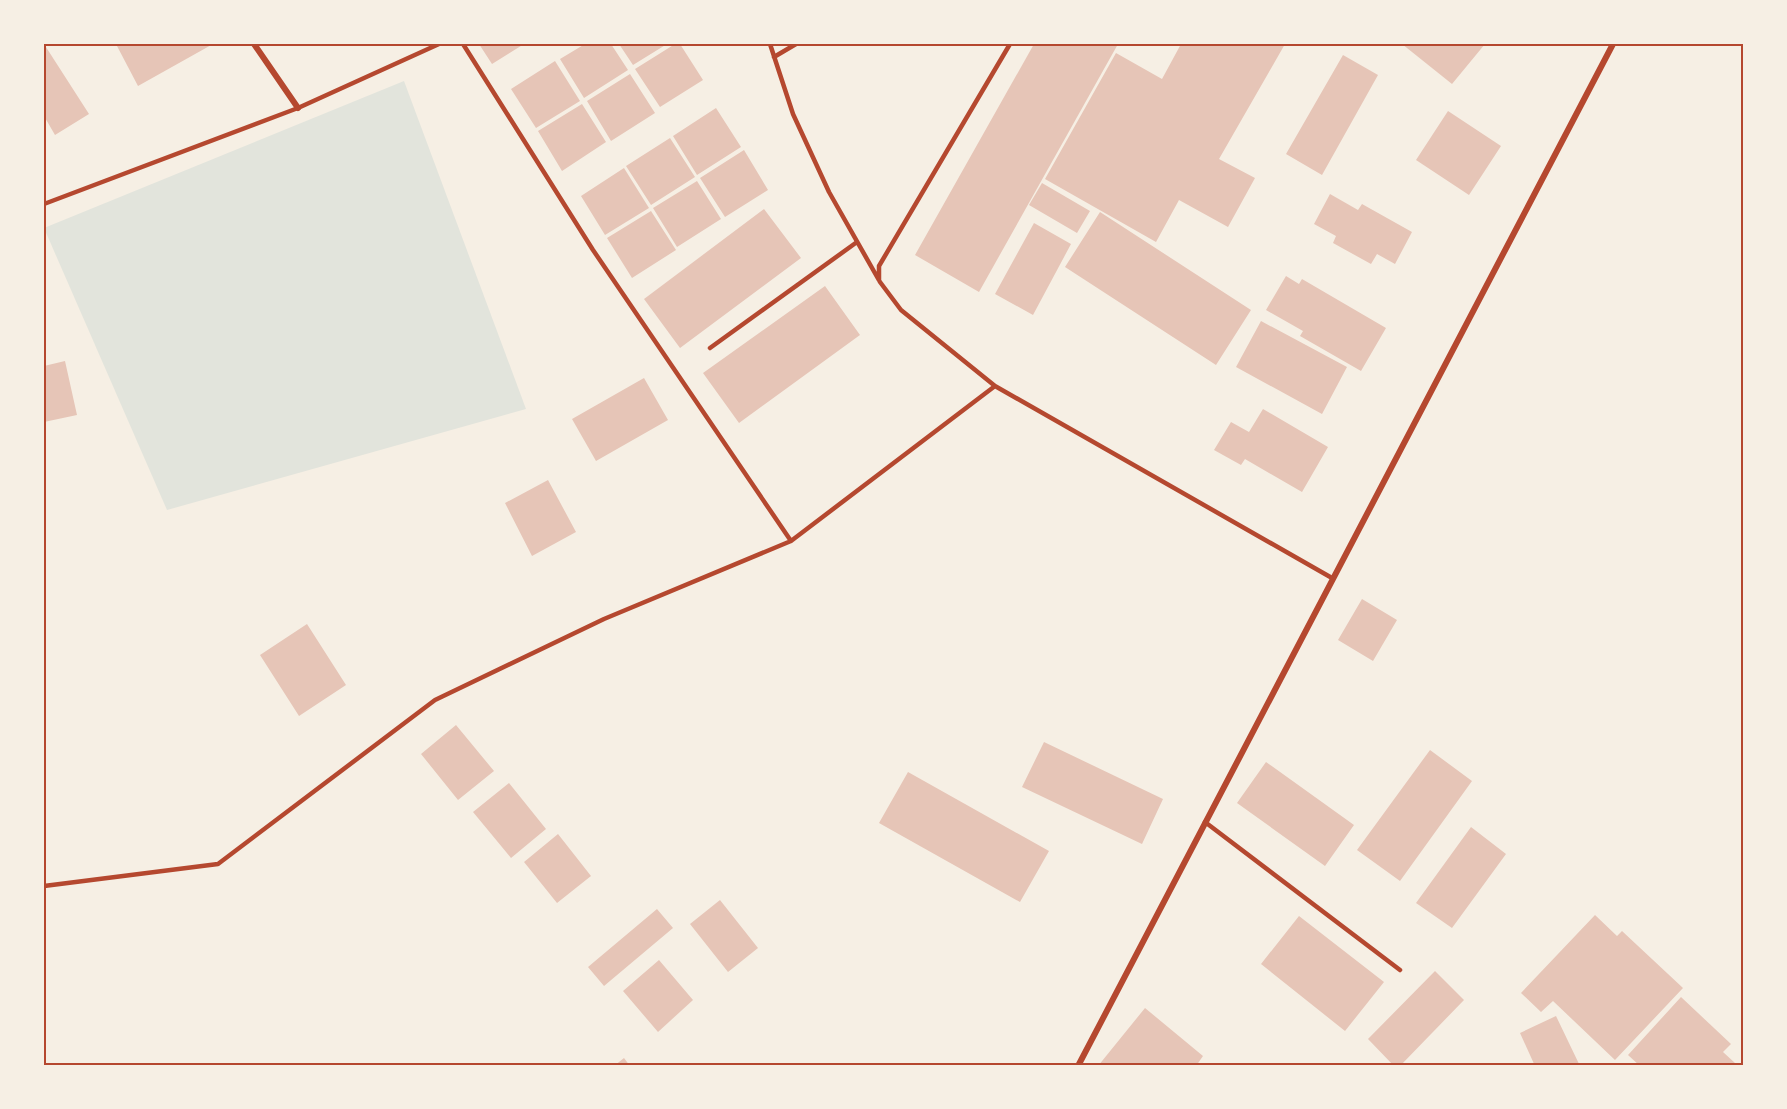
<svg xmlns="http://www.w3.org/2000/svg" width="1787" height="1109" viewBox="0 0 1787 1109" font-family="'Exo 2',sans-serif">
	<rect width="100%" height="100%" fill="#f6efe4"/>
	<path fill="#e2e4dc" d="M404 81 526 409 167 510 44 228Z"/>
	<path fill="#e6c5b7" d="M44 44 89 114 55 135 44 116Z
		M122 44H213L138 86 117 46Z
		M479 44H524L492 64Z
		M585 44H611L628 70 584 98 560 59Z
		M619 44H667L633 65Z
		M675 44H680L703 80 660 107 635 69Z
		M1034 44H1118L979 292 915 255Z
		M1181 44H1285L1219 159 1255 178 1228 227 1179 200 1156 242 1045 179 1116 53 1162 79Z
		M1402 44H1485L1452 84Z
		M1343 55 1378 75 1322 175 1286 154Z
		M555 61 580 101 536 128 511 89Z
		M630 74 655 113 611 141 587 101Z
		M582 104 606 142 562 171 538 131Z
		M716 108 741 147 697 175 673 136Z
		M1448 111 1501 146 1469 195 1416 160Z
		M670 138 695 177 651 205 626 166Z
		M744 150 768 190 725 217 700 178Z
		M624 168 649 208 605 235 581 196Z
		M697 181 721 219 677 247 653 208Z
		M1042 183 1090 211 1077 233 1029 205Z
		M1330 194 1358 210 1362 204 1412 232 1395 264 1377 254 1371 264 1333 243 1336 236 1314 224Z
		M764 209 801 258 680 348 644 299Z
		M651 211 676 250 632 278 607 238Z
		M1100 212 1251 310 1216 365 1065 267Z
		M1034 223 1071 244 1033 315 995 294Z
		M1286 276 1299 284 1302 279 1386 328 1361 371 1300 336 1303 331 1266 310Z
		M825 286 860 335 739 423 703 373Z
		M1261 321 1347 367 1322 414 1236 367Z
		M65 361 77 415 44 422V366Z
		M644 378 668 420 596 461 572 419Z
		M1263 409 1328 447 1302 492 1245 459 1241 465 1214 450 1231 422 1249 432Z
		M548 480 576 532 532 556 505 503Z
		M1362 599 1397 620 1373 661 1338 640Z
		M307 624 346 685 299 716 260 655Z
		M456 725 494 771 458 800 421 754Z
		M1044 742 1163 799 1142 844 1022 787Z
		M1430 750 1472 781 1400 881 1357 850Z
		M1266 762 1354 825 1325 866 1237 803Z
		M908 772 1049 851 1020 902 879 823Z
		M509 783 546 829 511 858 473 812Z
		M1471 827 1506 854 1452 928 1416 903Z
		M558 834 591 876 557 903 524 862Z
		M720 900 758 948 728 972 690 924Z
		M657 909 673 928 604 986 588 967Z
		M1595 915 1617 936 1622 931 1683 988 1615 1060 1553 1001 1541 1012 1521 993Z
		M1299 916 1384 982 1345 1031 1261 964Z
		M659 960 693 1000 658 1032 623 991Z
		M1435 971 1464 1000 1400 1066H1394L1368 1039Z
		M1681 997 1731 1044 1723 1052 1735 1063 1733 1066H1640L1628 1055Z
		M1145 1008 1203 1056 1196 1066H1098Z
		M1556 1016 1580 1066H1535L1520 1033Z
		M624 1058 630 1066H614Z"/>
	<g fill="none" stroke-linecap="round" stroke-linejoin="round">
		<path stroke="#b5482f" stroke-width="4.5" d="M463 44 593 250 791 541
			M770 44 793 114 829 192 880 282 901 310 995 386 1332 578
			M774 57 796 44
			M44 204 298 108 439 44
			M879 280V266L1010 44
			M710 348 857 242
			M1205 822 1400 970
			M44 886 218 864 435 700 604 619 791 541 995 386"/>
		<path stroke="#b5482f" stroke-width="6" d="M254 44 298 108
			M1078 1066 1613 44"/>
	</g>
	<rect width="1787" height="1109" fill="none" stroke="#f6efe4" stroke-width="90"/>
	<rect x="45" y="45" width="1697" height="1019" fill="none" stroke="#b5482f" stroke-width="2"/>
</svg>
